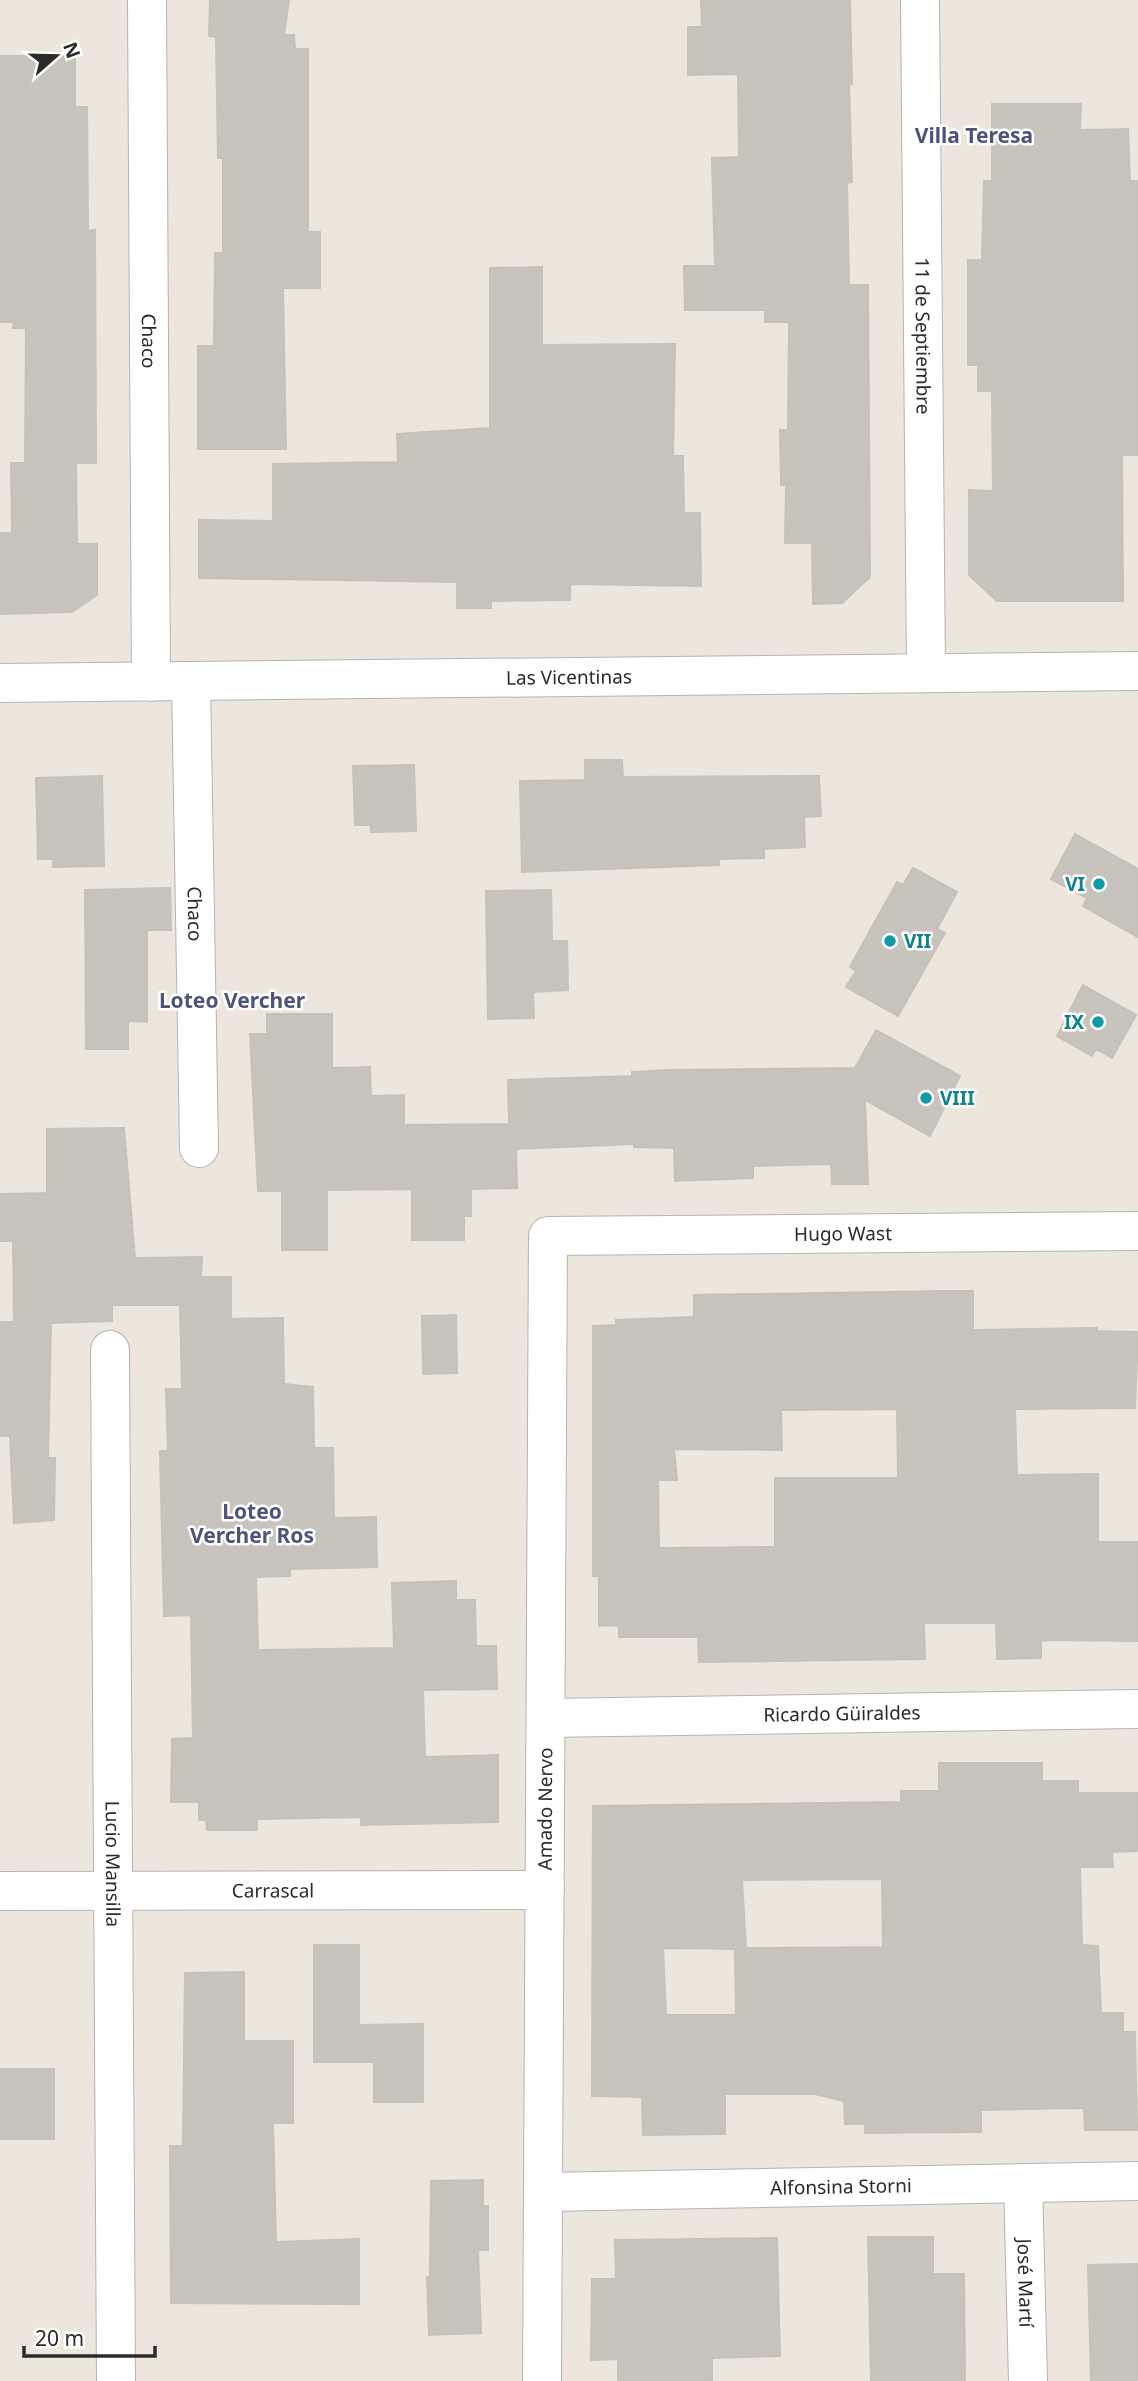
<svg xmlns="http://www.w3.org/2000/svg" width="1138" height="2381" viewBox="0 0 1138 2381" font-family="'Noto Sans',sans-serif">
	<rect width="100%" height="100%" fill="#ece6dd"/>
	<path fill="#c7c3bd" stroke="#c7c2b7" stroke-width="2" fill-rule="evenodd" d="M210 0H289L284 35H294L295 49H308V232H320V288H283L286 449H198V346H214L215 253H223V158H218L216 37 209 36Z
		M701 0H850L852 84H849L852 182 847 183 849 285H868L870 577 842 603 813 604 812 543H785L786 485H781L780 430H788L789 322H765V310H685L684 266H715L712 158 739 157 738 74 688 75V27H702Z
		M0 56H75V107H87L88 231 95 230 96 463H76L77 544H97V595L72 612 0 614V533H12L11 463H25L26 328H13L14 322H0Z
		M992 104H1081L1080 130 1128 129 1130 181H1138V455H1122L1123 601H997L969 575V490L993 491 992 391H978V365H968V260H982L984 181H992Z
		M542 267V345L675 344 673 456H683L684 513H700L701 586 570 584V600L491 601V608H457V582L199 578V520L273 521V464L398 462 397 434 490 428V268Z
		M585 760H622L623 777 819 776 821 816 804 817 805 847 764 849V858L719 859V865L522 872 520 781 585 780Z
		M414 765 416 831 371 832V825H355L353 766Z
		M102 776 104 866 53 867V859H38L36 778Z
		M1075 834 1138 869V937L1083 906 1087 898 1051 879Z
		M913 868 957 892 937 929 945 933 898 1016 846 987 856 971 850 967 877 918 897 882 903 885Z
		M170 888 171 930H147V1022L128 1021V1049H86L85 890Z
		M551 890 552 941H567L568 990 533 992 534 1018 488 1019 486 891Z
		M1083 985 1136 1015 1112 1058 1096 1049 1092 1056 1057 1036Z
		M267 1014H332V1068L370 1067 371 1096 404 1095V1125L509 1124 508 1080 632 1076V1072L669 1070 855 1068 876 1030 960 1076 930 1136 865 1100 868 1184H832L831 1164 753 1166V1178L675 1181 674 1148 634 1147V1144L516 1149 517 1188 471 1189V1216H464V1240H412V1189L327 1190V1250H282V1191H258L250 1034H267Z
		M124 1128 135 1258 202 1257 201 1277H231V1319L283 1318 284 1384 313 1387 314 1448H333L334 1518 376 1517 377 1567 290 1569V1576L256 1577 258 1650 394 1648 392 1583 456 1581V1600H475L476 1646H496L497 1689 423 1690 425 1757 498 1755V1822L361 1825V1817L257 1819V1830H207L206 1820H199V1802H171L172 1739 193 1738 191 1615 164 1616 160 1451H168L166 1389H182L180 1305H112V1321L51 1323 48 1458H55L54 1520 14 1523 10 1436H0V1322H14L13 1241H0V1194L47 1193V1129Z
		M941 1291H973V1330L1097 1328V1331L1138 1332 1135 1408 1015 1409 1017 1475 1098 1474V1542H1138V1641L1041 1640V1658L997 1659 996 1623H924L925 1659 699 1662 698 1637H619V1625L599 1626V1576H593V1326L616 1325V1320L694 1317V1295ZM897 1409 898 1478H775V1547L659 1548 658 1480H677L674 1449 782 1450 781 1410Z
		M456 1315 457 1373 423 1374 422 1316Z
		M939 1763H1042V1781H1078V1793H1138V1851L1112 1852 1113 1867H1080L1082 1945 1098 1946 1101 2013H1123V2032H1135L1137 2130H1085L1084 2108 981 2110V2132L865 2133V2124H845L844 2101 815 2094H725V2134L643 2135 642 2097 592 2096 593 1806 901 1802V1791H939ZM882 1879 883 1947 746 1948 742 1880ZM663 1948 735 1949 736 2015H666Z
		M314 1945H359V2025L423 2024V2102H374V2062H314Z
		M244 1972V2041H293V2123H273L276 2242 359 2239V2304L171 2303 170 2146H183L185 1973Z
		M0 2069H54V2139H0Z
		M483 2180V2206H488V2250H478L481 2333 429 2335 427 2277H430L431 2181Z
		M868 2237H933V2274H964L965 2381H871Z
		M777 2238 780 2356 712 2358V2381H618V2359L591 2360 592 2279H616L615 2240Z
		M1138 2264V2378L1136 2381H1091L1088 2265Z"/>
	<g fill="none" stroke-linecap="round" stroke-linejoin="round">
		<g stroke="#b1b3bd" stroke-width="40">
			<g id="minor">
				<path id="s1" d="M147 0 151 682"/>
				<path id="s2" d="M920 0 926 673"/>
				<path id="s3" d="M191 681 199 1148"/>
				<path id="s4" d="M0 683 1138 671"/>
				<path id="s5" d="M110 1350 116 2381"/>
				<path id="s6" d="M546 1718 1138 1709"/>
				<path id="s7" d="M0 1891 545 1890"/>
				<path id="s8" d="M1023 2183 1028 2381"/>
				<path id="s9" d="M543 2192 1138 2181"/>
				<path id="s10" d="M542 2381 548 1236 1138 1231"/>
			</g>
		</g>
		<use href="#minor" stroke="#fff" stroke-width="38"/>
	</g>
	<g fill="#0f9aa8" stroke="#fff" stroke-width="2.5">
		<circle cx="1099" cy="884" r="7"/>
		<circle cx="890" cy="941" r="7"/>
		<circle cx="1098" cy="1022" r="7"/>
		<circle cx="926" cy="1098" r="7"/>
	</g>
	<g text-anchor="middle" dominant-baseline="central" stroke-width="5" stroke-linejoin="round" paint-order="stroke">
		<g font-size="19" fill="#2b2b2b" stroke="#fff">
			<text stroke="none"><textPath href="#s2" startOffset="336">11 de Septiembre</textPath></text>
			<text stroke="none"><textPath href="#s1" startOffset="341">Chaco</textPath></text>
			<text stroke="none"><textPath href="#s4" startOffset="569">Las Vicentinas</textPath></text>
			<text stroke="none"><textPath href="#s3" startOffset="233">Chaco</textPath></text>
			<text stroke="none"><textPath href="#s10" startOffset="1440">Hugo Wast</textPath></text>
			<text stroke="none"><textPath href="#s6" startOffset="296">Ricardo Güiraldes</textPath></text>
			<text stroke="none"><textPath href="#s10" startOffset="572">Amado Nervo</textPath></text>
			<text stroke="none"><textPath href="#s5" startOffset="514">Lucio Mansilla</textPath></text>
			<text stroke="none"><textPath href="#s7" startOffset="273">Carrascal</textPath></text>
			<text stroke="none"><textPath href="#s9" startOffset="298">Alfonsina Storni</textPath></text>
			<text stroke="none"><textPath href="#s8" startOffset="100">José Martí</textPath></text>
		</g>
		<g font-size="19" font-weight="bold" fill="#0d838f" stroke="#fff" text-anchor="end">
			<text x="1085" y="884">VI</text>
			<text x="904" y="941" text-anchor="start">VII</text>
			<text x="1084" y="1022">IX</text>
			<text x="940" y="1098" text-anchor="start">VIII</text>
		</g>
		<g font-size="21" font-weight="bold" fill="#4d5479" stroke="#fff">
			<text x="974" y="135">Villa Teresa</text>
			<text x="232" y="1000">Loteo Vercher</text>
			<text x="252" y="1511">Loteo<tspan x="252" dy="24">Vercher Ros</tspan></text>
		</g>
	</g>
	<g transform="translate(56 56) rotate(70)" stroke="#ffffff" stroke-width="5" paint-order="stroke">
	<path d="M0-5L12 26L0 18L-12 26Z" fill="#2b2b2b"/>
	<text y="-10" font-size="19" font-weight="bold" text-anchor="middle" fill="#2b2b2b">N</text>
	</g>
	<path d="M24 2346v10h131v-10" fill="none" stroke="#2b2b2b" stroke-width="3.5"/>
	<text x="35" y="2346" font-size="21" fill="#2b2b2b" stroke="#ffffff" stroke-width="5" paint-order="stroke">20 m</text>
</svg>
